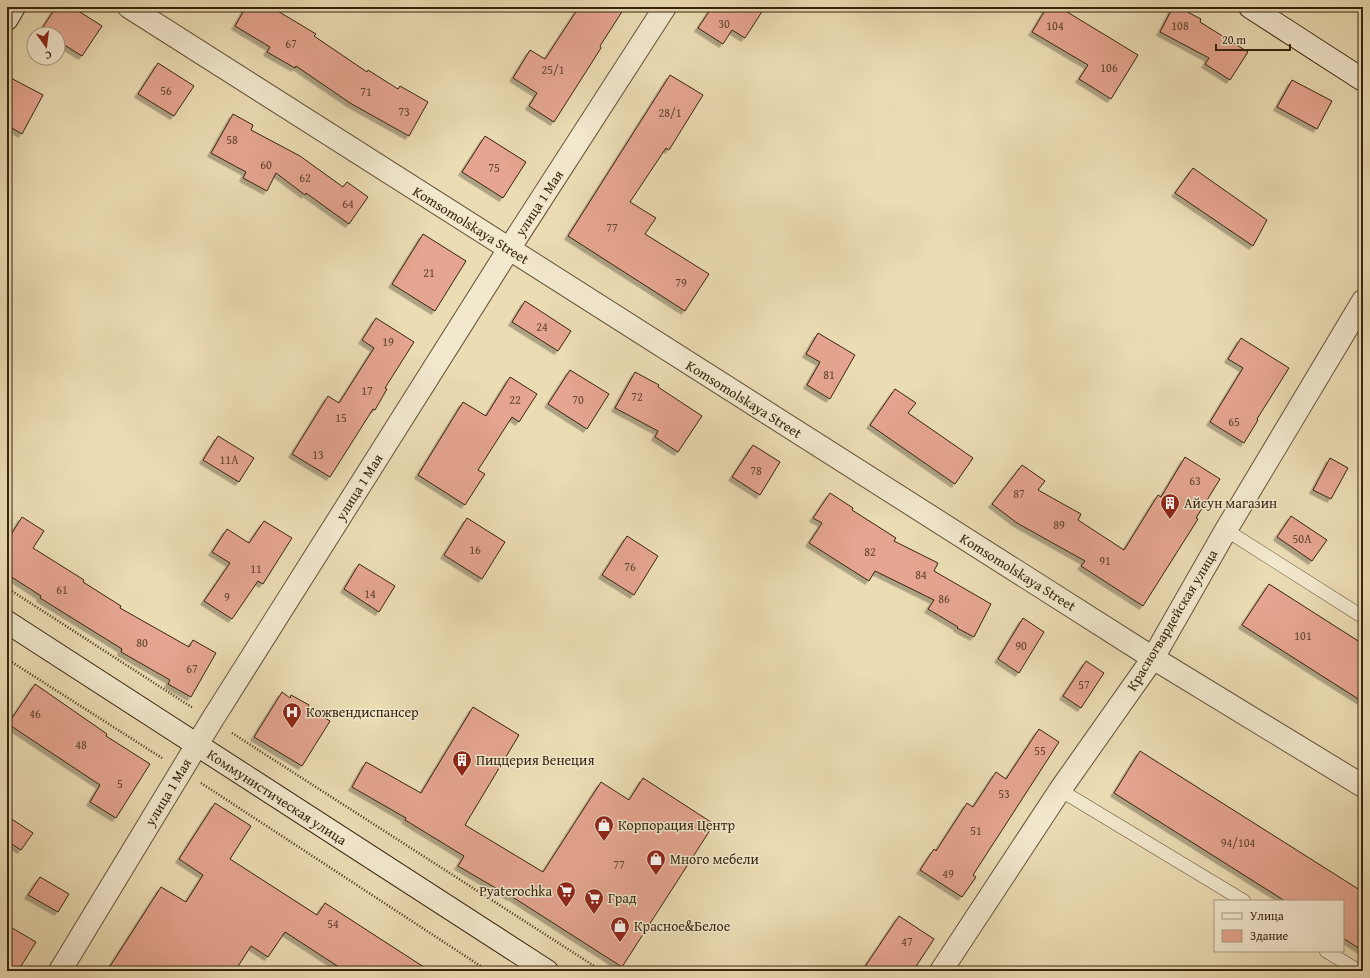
<svg xmlns="http://www.w3.org/2000/svg" width="1370" height="978" viewBox="0 0 1370 978" font-family="'Gentium Book Plus',serif">
	<defs>
		<filter id="shadow"><feDropShadow dx="-3.5" dy="3.5" stdDeviation="0" flood-color="#0004"/></filter>
	</defs>
	<rect width="100%" height="100%" fill="#ebdcb4"/>
	<filter id="stains"><feTurbulence type="fractalNoise" baseFrequency=".005" numOctaves="4"/><feColorMatrix values="0 0 0 0 .2 0 0 0 0 .09 0 0 0 0 .02 0 0 0 .5 -.17"/></filter>
	<radialGradient id="worn" r=".72"><stop offset=".6" stop-color="#630" stop-opacity="0"/><stop offset="1" stop-color="#630" stop-opacity=".3"/></radialGradient>
	<path fill="#e5a590" stroke="#36240d" filter="url(#shadow)" d="M56 7H72L102 26 82 56 58 41V34H46L41 30Z
		M246 7H271L316 34 314 36 367 72 368 70 398 89 400 86 428 102 409 136 350 103 296 66 295 68 267 52 270 47 235 26Z
		M579 7H625L600 46 601 48 554 122 529 106 537 93 513 78 530 50 545 59Z
		M712 7H765L745 38 732 30 723 44 698 28Z
		M1047 7H1059L1138 55 1111 99 1079 79 1088 65 1032 32Z
		M1173 7H1178L1201 19 1200 22 1248 52 1230 80 1205 64 1209 58 1160 32Z
		M158 63 194 86 174 116 138 94Z
		M670 75 703 95 669 150 666 148 630 202 656 218 645 234 709 274 685 311 568 236Z
		M7 76 43 95 22 134 7 125Z
		M1292 80 1332 101 1317 129 1277 107Z
		M233 114 253 125 251 130 300 156 343 187 347 182 368 197 349 224 306 193 305 195 276 173 267 191 243 178 246 172 211 153Z
		M485 136 526 162 503 198 462 172Z
		M1193 168 1267 220 1253 246 1175 193Z
		M423 234 466 261 435 311 392 284Z
		M525 301 571 331 558 351 512 322Z
		M376 318 414 342 385 388 387 389 375 410 373 409 330 477 292 454 328 396 339 403 374 348 362 340Z
		M818 333 855 355 830 399 807 385 820 362 806 354Z
		M1241 338 1289 368 1257 419 1258 420 1244 443 1210 422 1243 368 1228 359Z
		M570 370 609 394 587 429 548 404Z
		M635 372 659 385 658 387 702 416 678 452 655 437 658 431 615 408Z
		M510 377 537 394 519 422 512 417 478 470 485 474 465 505 418 475 463 402 486 416Z
		M895 389 916 403 908 413 973 458 955 484 870 425Z
		M218 436 254 458 239 482 203 460Z
		M753 445 780 462 760 495 732 477Z
		M1185 457 1220 479 1196 518 1198 519 1143 606 1081 566 1085 561 1017 523 992 504 1022 465 1045 481 1038 490 1081 514 1078 520 1124 550 1158 495 1161 497Z
		M1330 458 1348 468 1331 499 1313 490Z
		M830 493 853 508 852 510 896 538 894 541 938 563 934 571 991 604 974 637 957 628 958 627 928 609 934 600 875 571 869 581 809 543 822 523 813 518Z
		M1291 516 1327 540 1312 561 1277 537Z
		M22 517 44 531 33 548 84 580 83 582 121 606 120 608 189 647 193 640 216 653 191 697 168 684 170 680 121 652 122 649 40 598 41 596 7 574V541Z
		M467 518 505 542 482 579 444 555Z
		M264 521 292 538 263 584 258 581 232 619 204 601 230 563 212 552 227 529 249 543Z
		M627 536 658 556 634 595 602 575Z
		M359 564 395 586 379 612 344 589Z
		M1269 584 1363 644V702L1242 625Z
		M1023 618 1044 632 1019 673 998 659Z
		M1086 661 1104 673 1081 708 1063 696Z
		M35 684 107 734 106 736 150 764 116 818 90 802 100 785 8 724Z
		M282 692 290 698 291 695 309 705 308 707 330 721 302 766 254 737Z
		M473 707 519 735 465 825 543 872 601 782 629 800 643 778 714 824 622 967 511 896V897L458 866 464 856 405 820 406 818 352 787 366 762 421 793Z
		M1039 729 1059 742 973 875 976 877 962 897 920 870 934 849 936 851 967 803 973 807 996 772 1006 779Z
		M1140 751 1363 892V951L1343 938V901H1285L1114 793Z
		M215 803 251 826 230 859 317 915 325 903 430 971H345L285 932 268 957 251 946 235 971H107L161 887 186 902 203 875 179 859Z
		M7 816 33 833 21 850 7 841Z
		M40 877 69 894 58 912 28 895Z
		M899 916 934 939 913 971H862Z
		M7 925 36 942 18 971H7Z"/>
	<g fill="none" stroke-linecap="round" stroke-linejoin="round">
		<g stroke="#635237" stroke-width="14">
			<path id="lane" d="M1226 530 1363 617
				M1060 790 1244 901
				M1326 951 1359 971"/>
		</g>
		<g stroke="#635237" stroke-width="24">
			<path id="street" d="M129 7 1153 658 1363 786
				M60 971 212 720 509 249 665 7
				M941 971 1060 790 1153 658 1226 530 1363 301"/>
		</g>
		<g stroke="#36240d" stroke-width="24">
			<path id="secondary" d="M1250 7 1363 80
				M7 19 14 7
				M7 622 547 971"/>
		</g>
		<path stroke="#36240d" stroke-width="2.5" stroke-dasharray="1 2" stroke-linecap="butt" d="M7 588 193 708
			M7 659 162 758
			M232 733 602 971
			M201 783 488 971"/>
		<use href="#lane" stroke="#f2e8ce" stroke-width="13"/>
		<use href="#street" stroke="#f2e8ce" stroke-width="22"/>
		<use href="#secondary" stroke="#f2e8ce" stroke-width="22"/>
	</g>
	<defs>
		<g id="building-pin" transform="scale(1)"><path d="M0 17L-7.5 6A9.5 9.5 0 1 1 7.5 6Z" fill="#8f2418" stroke="#f2e8ce"/><path d="M-4-6H4V6H1V3H-1V6H-4ZM-2.5-4.3h1.7v1.8h-1.7ZM.8-4.3h1.7v1.8H.8ZM-2.5-1h1.7V.8h-1.7ZM.8-1h1.7V.8H.8Z" fill="#fff"/></g>
		<g id="hospital-pin" transform="scale(1)"><path d="M0 17L-7.5 6A9.5 9.5 0 1 1 7.5 6Z" fill="#8f2418" stroke="#f2e8ce"/><path d="M-5-5h3v3.5h4V-5h3V5h-3V1.5h-4V5h-3Z" fill="#fff"/></g>
		<g id="shop-pin" transform="scale(1)"><path d="M0 17L-7.5 6A9.5 9.5 0 1 1 7.5 6Z" fill="#8f2418" stroke="#f2e8ce"/><path d="M-5-2.5h2.3a2.7 3.5 0 0 1 5.4 0H5L5.5 6h-11ZM-1.5-2.5h3a1.5 2.3 0 0 0-3 0Z" fill="#fff"/></g>
		<g id="supermarket-pin" transform="scale(1)"><path d="M0 17L-7.5 6A9.5 9.5 0 1 1 7.5 6Z" fill="#8f2418" stroke="#f2e8ce"/><path d="M-6-5.5h2.5l.6 2H6L4.5 2H-2.5L-4.4-4H-6ZM-1.5 3.2a1.3 1.3 0 1 0 .1 0ZM3 3.2a1.3 1.3 0 1 0 .1 0Z" fill="#fff"/></g>
	</defs>
	<g fill-rule="evenodd">
		<use href="#building-pin" x="1170" y="503"/>
		<use href="#hospital-pin" x="292" y="712"/>
		<use href="#building-pin" x="462" y="760"/>
		<use href="#shop-pin" x="604" y="825"/>
		<use href="#shop-pin" x="656" y="859"/>
		<use href="#supermarket-pin" x="566" y="891"/>
		<use href="#supermarket-pin" x="594" y="898"/>
		<use href="#shop-pin" x="620" y="926"/>
	</g>
	<g text-anchor="middle" dominant-baseline="central" stroke-width="3" stroke-linejoin="round" paint-order="stroke">
		<g font-size="12" fill="#62442e">
			<text x="724" y="23">30</text>
			<text x="1055" y="25">104</text>
			<text x="1180" y="25">108</text>
			<text x="291" y="43">67</text>
			<text x="1109" y="67">106</text>
			<text x="553" y="69">25/1</text>
			<text x="166" y="90">56</text>
			<text x="366" y="91">71</text>
			<text x="404" y="111">73</text>
			<text x="670" y="112">28/1</text>
			<text x="232" y="139">58</text>
			<text x="266" y="164">60</text>
			<text x="494" y="167">75</text>
			<text x="305" y="177">62</text>
			<text x="348" y="203">64</text>
			<text x="612" y="227">77</text>
			<text x="429" y="272">21</text>
			<text x="681" y="282">79</text>
			<text x="542" y="326">24</text>
			<text x="388" y="341">19</text>
			<text x="829" y="374">81</text>
			<text x="367" y="390">17</text>
			<text x="637" y="396">72</text>
			<text x="515" y="399">22</text>
			<text x="578" y="399">70</text>
			<text x="341" y="417">15</text>
			<text x="1234" y="421">65</text>
			<text x="318" y="454">13</text>
			<text x="229" y="459">11А</text>
			<text x="756" y="470">78</text>
			<text x="1195" y="480">63</text>
			<text x="1019" y="493">87</text>
			<text x="1059" y="524">89</text>
			<text x="1302" y="538">50А</text>
			<text x="475" y="549">16</text>
			<text x="870" y="551">82</text>
			<text x="1105" y="560">91</text>
			<text x="630" y="566">76</text>
			<text x="256" y="568">11</text>
			<text x="921" y="574">84</text>
			<text x="62" y="589">61</text>
			<text x="370" y="593">14</text>
			<text x="227" y="596">9</text>
			<text x="944" y="598">86</text>
			<text x="1303" y="635">101</text>
			<text x="142" y="642">80</text>
			<text x="1021" y="645">90</text>
			<text x="192" y="668">67</text>
			<text x="1084" y="684">57</text>
			<text x="35" y="713">46</text>
			<text x="81" y="744">48</text>
			<text x="1040" y="750">55</text>
			<text x="120" y="783">5</text>
			<text x="1004" y="793">53</text>
			<text x="976" y="830">51</text>
			<text x="1238" y="842">94/104</text>
			<text x="619" y="864">77</text>
			<text x="948" y="873">49</text>
			<text x="333" y="923">54</text>
			<text x="907" y="941">47</text>
		</g>
		<g font-size="14" fill="#36240d" stroke="#f2e8ce">
			<text transform="translate(539 203) rotate(-57)">улица 1 Мая</text>
			<text transform="translate(471 225) rotate(32)">Komsomolskaya Street</text>
			<text transform="translate(744 399) rotate(32)">Komsomolskaya Street</text>
			<text transform="translate(359 487) rotate(-58)">улица 1 Мая</text>
			<text transform="translate(1018 572) rotate(32)">Komsomolskaya Street</text>
			<text transform="translate(1172 620) rotate(-59)">Красногвардейская улица</text>
			<text transform="translate(168 792) rotate(-59)">улица 1 Мая</text>
			<text transform="translate(277 797) rotate(33)">Коммунистическая улица</text>
		</g>
		<g font-size="14" fill="#36240d" stroke="#f2e8ce" text-anchor="start">
			<text x="1184" y="503">Айсун магазин</text>
			<text x="306" y="712">Кожвендиспансер</text>
			<text x="476" y="760">Пиццерия Венеция</text>
			<text x="618" y="825">Корпорация Центр</text>
			<text x="670" y="859">Много мебели</text>
			<text x="552" y="891" text-anchor="end">Pyaterochka</text>
			<text x="608" y="898">Град</text>
			<text x="634" y="926">Красное&amp;Белое</text>
		</g>
	</g>
	<rect width="1370" height="978" fill="none" stroke="#ebdcb4" stroke-width="24"/>
	<rect x="8" y="8" width="1354" height="962" fill="none" stroke="#36240d" stroke-width="2"/>
	<rect x="12" y="12" width="1346" height="954" fill="none" stroke="#36240d"/>
	<rect x="1214" y="900" width="130" height="52" fill="#f2e8ce" stroke="#a79a81"/>
	<rect x="1222" y="913" width="20" height="6" fill="#f2e8ce" stroke="#a79a81"/>
	<text x="1250" y="920" font-size="12" fill="#36240d">Улица</text>
	<rect x="1222" y="930" width="20" height="12" fill="#e5a590" stroke="#a79a81"/>
	<text x="1250" y="940" font-size="12" fill="#36240d">Здание</text>
	<g transform="translate(46 46) rotate(166)"><circle r="19" fill="#f2e8ce" stroke="#a79a81"/>
	<path d="M0-3L7 15L0 10L-7 15Z" fill="#8f2418"/>
	<text y="-6" font-size="11" font-weight="bold" text-anchor="middle" fill="#36240d">С</text>
	</g>
	<path d="M1216 44v6h74v-6" fill="none" stroke="#36240d" stroke-width="2"/>
	<text x="1222" y="44" font-size="12" fill="#36240d" stroke="#f2e8ce" stroke-width="3" paint-order="stroke">20 m</text>
	<rect width="100%" height="100%" filter="url(#stains)"/>
	<rect width="100%" height="100%" fill="url(#worn)"/>
</svg>
